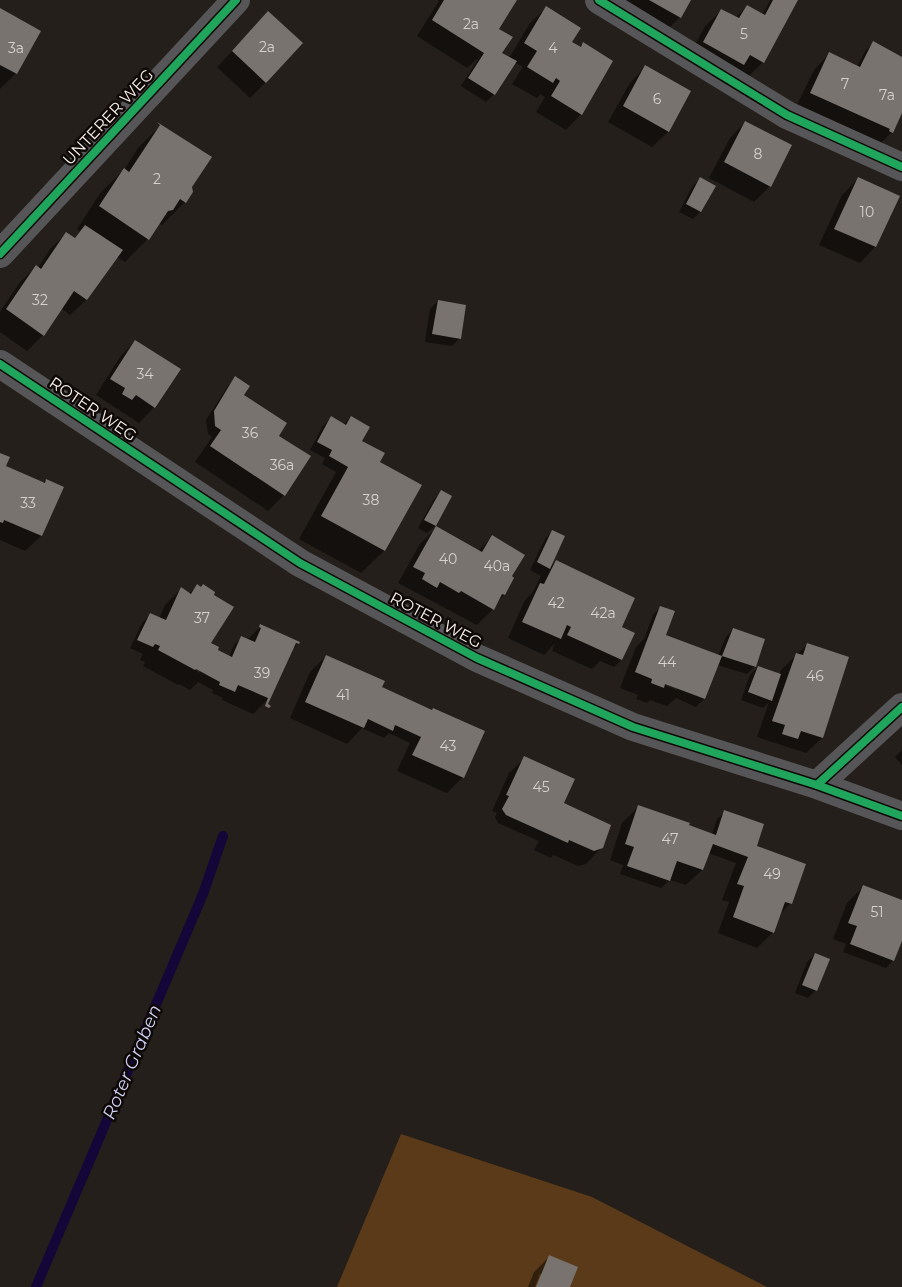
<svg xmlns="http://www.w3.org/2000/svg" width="902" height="1287" viewBox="0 0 902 1287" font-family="Montserrat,sans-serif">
	<rect width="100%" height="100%" fill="#241f1a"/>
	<path fill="#5b3a19" d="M401 1134 592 1197 767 1287H337Z"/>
	<path fill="#0007" fill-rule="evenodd" d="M437 0H514L494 34 500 53 509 58 530 23 546 8 571 43 579 48 583 44 581 114 566 130 536 112 545 97 540 94 537 98 512 84 523 67 514 62 494 94 486 102 461 86 480 56 467 68 417 36 439 1Z
		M587 0H689L680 17 657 40Z
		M770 0H797L763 62 747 78 688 58 705 26 721 11 735 18 747 7 762 15Z
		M0 9 16 73 0 89Z
		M253 29 266 82 250 98 217 67Z
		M873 43 902 58V111L892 132 876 148 795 109 814 70 829 54 857 67 865 51Z
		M645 67 668 132 652 147 608 122 630 83Z
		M745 122 770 186 754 202 709 178 730 138Z
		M161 125 192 192 185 202 162 225 159 223 148 239 125 262 117 257 86 300 70 315 61 308 43 335 27 351 0 332V312L20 282 36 267 38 268 50 249 66 234 74 239 80 231 77 229 101 192 124 170 138 148Z
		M700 179V212L693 219 679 212 692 187Z
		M858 179 875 247 860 263 819 245 842 195Z
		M438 301 460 338 452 346 425 342 430 309Z
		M135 341 154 407 139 423 96 395 120 357Z
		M236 378 240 399 277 436 284 495 268 511 195 462 212 437 208 434 206 420 228 386Z
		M351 417 358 447 379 463 420 486 384 551 361 573 299 539 336 472 322 464 325 458 310 450 323 426 331 418 343 425Z
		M0 454 5 466 43 483 46 480 63 488 41 536 25 551 0 540Z
		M442 492 450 497 435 526 427 533 418 528 434 499Z
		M436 528 478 551 492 537 513 578 504 595 497 602 493 609 477 625 398 583 420 544Z
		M552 531 550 567 556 561 621 660 614 667 600 661 592 669 552 651 555 643 544 655 508 638 525 600 533 592 541 576 530 570 545 539Z
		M197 586 210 644 214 655 229 657 234 645 242 637 247 640 261 626 299 642 291 651 269 698 253 714 222 700 223 698 212 693 213 690 198 682 190 690 179 684 178 685 143 666 145 662 140 660 143 654 130 648 142 623 150 615 159 619 165 605 181 589 189 594ZM190 667 200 670V673Z
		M661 607 663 636 718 656 726 637 733 629 755 666 747 674 717 665 704 699 696 707 676 698 667 706 650 700 647 703 636 699 638 695 620 688 636 647 644 639 653 615ZM660 681 677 687V690L659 683Z
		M808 644 836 697 822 738 806 753 757 737 769 702 763 708 741 700 750 675 758 667 779 675 781 670Z
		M326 656 380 688 463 777 447 793 397 771 410 743 389 733 384 738 362 728 347 744 290 718 310 672Z
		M902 750V765L895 757Z
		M525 758 562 804 602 847 586 864 578 866 553 855 551 858 534 850 539 841 498 823 495 817 497 813 492 811 509 773Z
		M638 807 712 834 717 819 725 812 755 846 791 903 779 915 773 932 757 948 718 933 729 902 722 900 736 863 708 853 702 870 686 885 670 880 661 888 620 874 623 865 610 860 622 823Z
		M863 887 902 901V937L893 960 886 968 843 952 846 944 833 939 847 903Z
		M815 954 816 990 808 998 795 993 807 962Z
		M549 1257 569 1287H538L543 1274H540L535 1287H528L534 1272Z"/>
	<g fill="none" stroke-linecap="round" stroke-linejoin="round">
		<path stroke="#140638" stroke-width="10" d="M36 1287 203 894 223 836"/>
	</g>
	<path fill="#78736e" d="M444 0H517L499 29 513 37 502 53 517 61 495 95 468 78 484 53 432 20Z
		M649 0H691L681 18Z
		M773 0H798L764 63 750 55 744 65 703 42 721 9 739 18 747 5 765 15Z
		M546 6 581 28 572 42 581 47 583 42 613 61 582 115 551 96 560 81 556 78 553 83 527 67 537 51 524 43Z
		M0 8 41 31 17 74 0 65Z
		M268 11 303 43 266 83 232 51Z
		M873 41 902 57V113L893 133 889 131 890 129 810 93 829 52 860 67Z
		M645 65 691 91 669 132 623 106Z
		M745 121 792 145 771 187 724 162Z
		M157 122 212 157 192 187 193 192 186 203 180 199 173 210 168 211 149 240 99 206 124 168 129 172 160 125Z
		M700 177 716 186 701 212 686 204Z
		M858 177 900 196 876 247 834 229Z
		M85 225 123 250 87 300 74 291 44 336 6 309 36 265 41 269 66 232 75 238Z
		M438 300 466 305 461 339 432 334Z
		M135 340 181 369 155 408 136 395 132 400 122 394 125 388 110 379Z
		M235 376 250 386 244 395 287 423 279 436 311 456 285 496 210 446 221 430 215 426 214 411Z
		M331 416 346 425 351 416 370 427 362 441 385 453 380 462 422 485 385 551 321 516 348 467 329 456 332 450 317 442Z
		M0 453 10 457 6 466 45 483 46 479 64 487 42 536 4 520 3 523 0 522Z
		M441 490 452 496 436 526 424 520Z
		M436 526 482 552 492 535 525 555 512 576 514 578 505 595 502 594 494 610 461 591 459 593 440 582 437 588 422 579 425 573 413 567Z
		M552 530 565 536 550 569 537 562Z
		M556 560 635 598 622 627 635 633 622 660 567 635 571 627 567 625 561 639 522 622 540 583 544 584Z
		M197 584 201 587 203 584 215 592 214 595 234 607 211 643 219 647 218 650 232 657 241 636 255 642 261 628 259 627 260 624 300 642 299 644 296 643 268 704 271 706 269 708 265 706 268 698 238 685 235 692 233 691 219 685 220 682 207 675 196 669 195 670 158 650 160 646 155 644 153 647 137 640 150 613 166 620 181 587 191 594Z
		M660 606 675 611 666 635 722 656 705 699 665 684 664 688 651 683 652 679 635 672Z
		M733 628 765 639 756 667 722 656Z
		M807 643 849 657 823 738 801 731 798 739 782 734 785 725 772 721 796 653 803 655Z
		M326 655 385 681 382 687 432 710 433 708 485 731 464 778 412 755 421 737 395 725 393 731 368 719 364 728 305 702Z
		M758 666 781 674 772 701 748 692Z
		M524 756 575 779 564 803 611 825 603 848 594 851 569 840 568 843 506 815 502 809 509 796 506 795Z
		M638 805 690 823 689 825 716 835 724 810 764 824 757 846 806 864 792 904 785 902 774 933 733 917 744 886 737 884 748 857 713 844 703 870 677 861 670 881 627 866 634 847 625 844Z
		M863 885 902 900V941L894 961 850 944 857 926 848 923Z
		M815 953 830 959 817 991 802 985Z
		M549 1255 578 1267 570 1287H536Z"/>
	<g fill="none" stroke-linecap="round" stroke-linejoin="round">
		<path stroke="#565557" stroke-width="28" d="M599 0 787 115 902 167
			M0 254 236 0
			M0 364 300 563 477 658 633 727 817 785 902 816
			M817 785 902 707"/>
		<g stroke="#0e0906" stroke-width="11">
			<path id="cycleway" d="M599 0 787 115 902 167
				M0 254 236 0
				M0 364 300 563 477 658 633 727 817 785 902 816
				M817 785 902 707"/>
		</g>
		<use href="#cycleway" stroke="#20a55d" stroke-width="8"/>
	</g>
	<g text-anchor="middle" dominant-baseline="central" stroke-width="5" stroke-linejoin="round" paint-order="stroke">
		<g font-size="14" fill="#d8d1cb">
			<text x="471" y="24">2a</text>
			<text x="744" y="34">5</text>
			<text x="267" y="47">2a</text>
			<text x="16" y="48">3a</text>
			<text x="553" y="48">4</text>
			<text x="845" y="84">7</text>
			<text x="887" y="95">7a</text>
			<text x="657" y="99">6</text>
			<text x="758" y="154">8</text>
			<text x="157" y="179">2</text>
			<text x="867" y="212">10</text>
			<text x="40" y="300">32</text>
			<text x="145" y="374">34</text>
			<text x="250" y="433">36</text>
			<text x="282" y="465">36a</text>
			<text x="371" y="500">38</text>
			<text x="28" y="503">33</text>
			<text x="448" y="559">40</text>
			<text x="497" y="566">40a</text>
			<text x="556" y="603">42</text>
			<text x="603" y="613">42a</text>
			<text x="202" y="618">37</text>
			<text x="667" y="662">44</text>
			<text x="262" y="673">39</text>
			<text x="815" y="676">46</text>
			<text x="343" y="695">41</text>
			<text x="448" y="746">43</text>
			<text x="541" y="787">45</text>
			<text x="670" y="839">47</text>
			<text x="772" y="874">49</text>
			<text x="877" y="912">51</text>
		</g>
		<g font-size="16" fill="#f8f0ea" stroke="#0e0906">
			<text transform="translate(108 117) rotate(-47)">UNTERER WEG</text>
			<text transform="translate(93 409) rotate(34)">ROTER WEG</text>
			<text transform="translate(436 620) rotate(28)">ROTER WEG</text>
		</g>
		<g font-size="18" font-style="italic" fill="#cecff4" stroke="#0e0906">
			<text transform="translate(132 1062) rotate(-67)">Roter Graben</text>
		</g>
	</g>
</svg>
